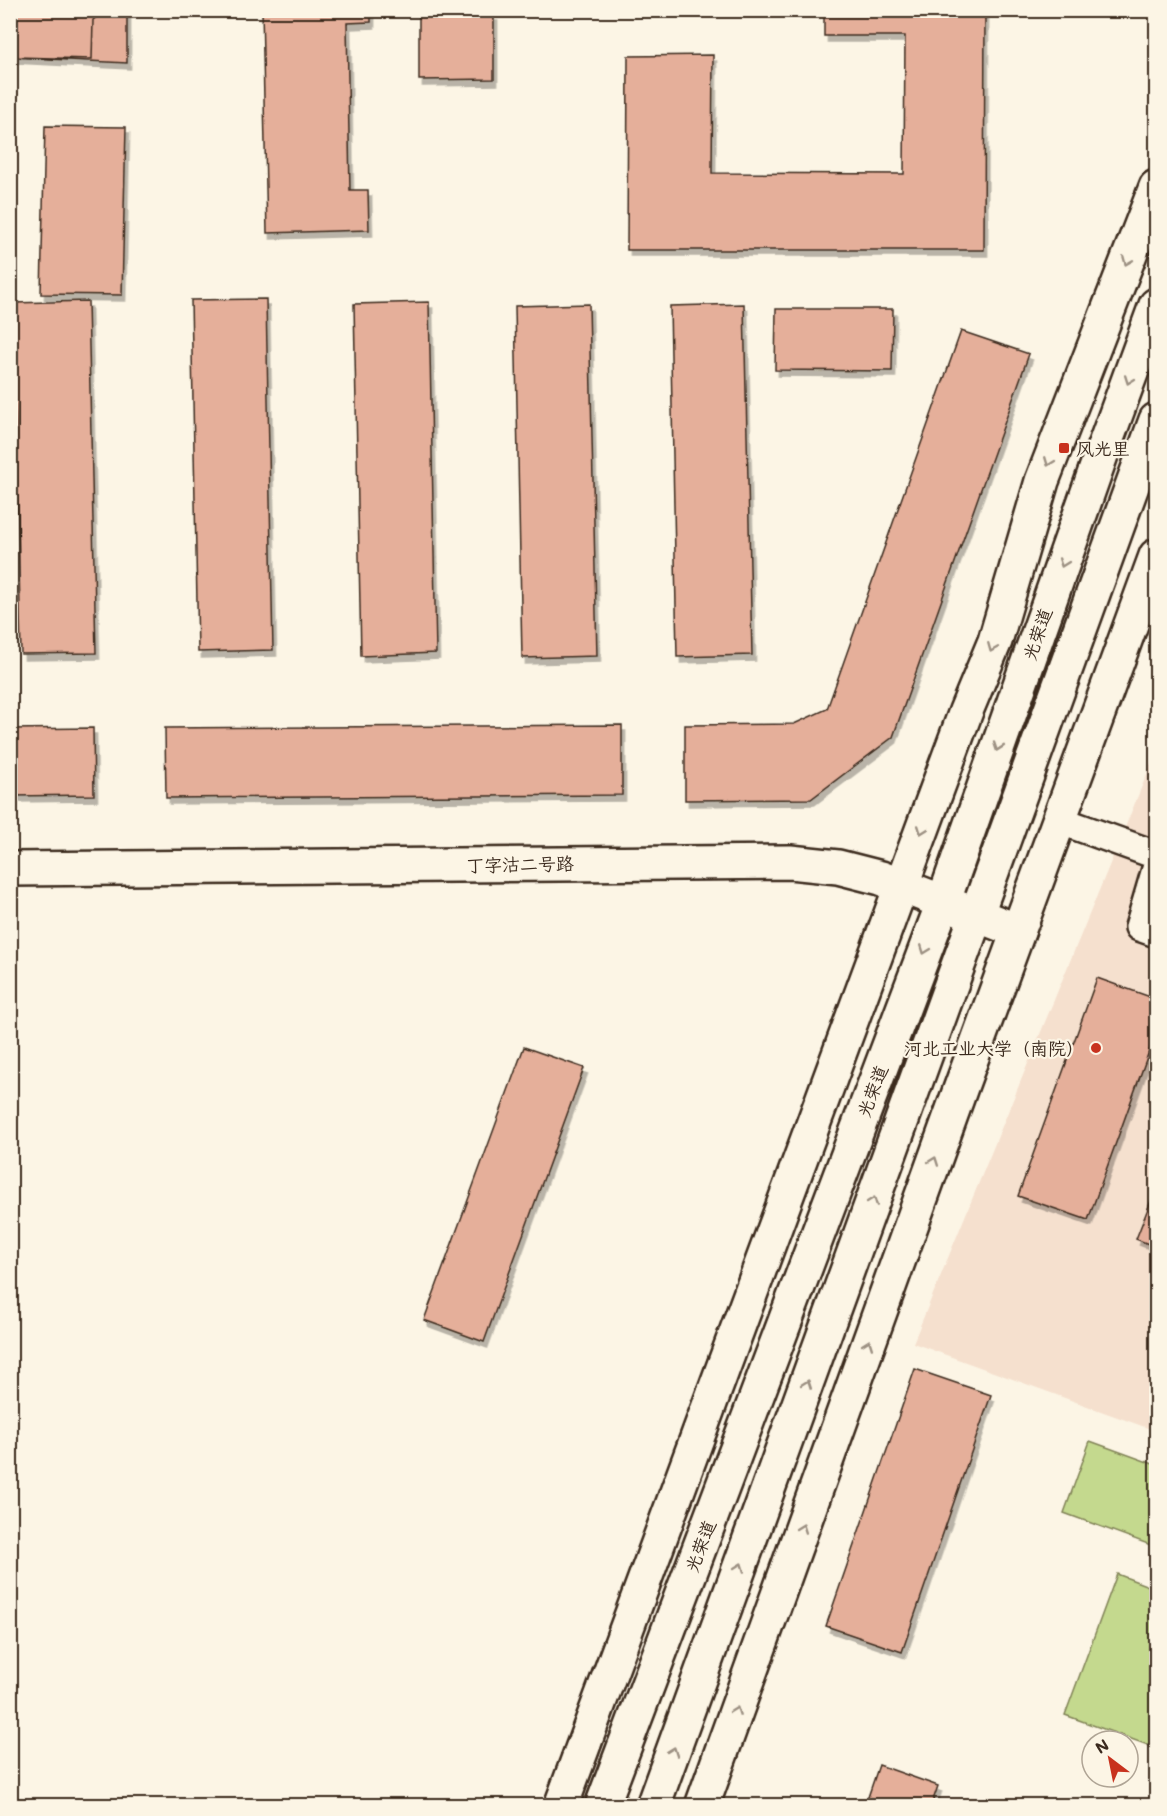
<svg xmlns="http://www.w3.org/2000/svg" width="1167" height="1816" viewBox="0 0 1167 1816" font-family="Mali,'LXGW WenKai TC',sans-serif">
	<defs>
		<filter id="shadow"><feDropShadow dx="3.5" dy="6" stdDeviation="0" flood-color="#0004"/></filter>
	</defs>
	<rect width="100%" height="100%" fill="#fcf5e5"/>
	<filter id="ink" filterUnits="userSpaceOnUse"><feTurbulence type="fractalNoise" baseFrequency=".0167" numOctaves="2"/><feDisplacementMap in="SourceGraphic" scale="12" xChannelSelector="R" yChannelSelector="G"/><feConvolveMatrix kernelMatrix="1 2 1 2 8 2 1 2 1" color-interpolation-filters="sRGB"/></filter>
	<g filter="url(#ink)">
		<path fill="#f5e0ce" d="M1156 752V1431L913 1343Z"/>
		<path fill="#c4d98e" stroke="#808256" stroke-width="1.5" d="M1090 1441 1156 1465V1547L1064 1513Z
			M1117 1574 1156 1589V1748L1065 1715Z"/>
		<path fill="#e5af9a" stroke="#3b2a1e" stroke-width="1.5" filter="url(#shadow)" d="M10 10H105L93 20 92 59 15 57V25L10 20Z
			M10 10H127V63L10 57Z
			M262 10H371V22L347 23 350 190H368L369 230 267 233Z
			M824 10H985L984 250H627L628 56 713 55 712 173 904 174 905 36H824Z
			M494 15V79L419 80V16Z
			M45 126 126 127 122 295 41 294Z
			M266 299 273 650 198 652 191 300Z
			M88 301 96 653 21 654 13 303Z
			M429 302 436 653 361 656 354 304Z
			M589 304 597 656 522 658 515 306Z
			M744 304 752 655 677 657 670 306Z
			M776 309H893L892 371 775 370Z
			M961 331 1029 354 893 737 811 799 685 800V725L794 724 827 709Z
			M622 725V795L166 798 165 728Z
			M93 728 94 795 10 796V729Z
			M1097 978 1156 999V1032L1088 1220 1018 1196Z
			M524 1047 584 1068 484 1342 424 1320Z
			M1156 1188V1247L1136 1239Z
			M915 1369 991 1395 902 1652 826 1626Z
			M879 1765 938 1786 931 1806H865Z"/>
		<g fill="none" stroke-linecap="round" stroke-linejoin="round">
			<g stroke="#3b2a1e" stroke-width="32">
				<path id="minor" d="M1059 820 1156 855
					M1156 869 1139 927 1156 933"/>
			</g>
			<g stroke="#3b2a1e" stroke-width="38">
				<path id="tertiary" d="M10 869 790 862 838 867 881 878 1018 931"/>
			</g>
			<g stroke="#3b2a1e" stroke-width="38">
				<path id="secondary" d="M561 1806 966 711 995 641 1042 481 1156 187
					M602 1806 943 903 1101 455 1156 305
					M653 1806 1156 420
					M702 1806 961 1087 1156 556"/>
			</g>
			<use href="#minor" stroke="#fcf5e5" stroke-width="27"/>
			<use href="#tertiary" stroke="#fcf5e5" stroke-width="33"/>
			<use href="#secondary" stroke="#fcf5e5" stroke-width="33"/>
		</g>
		<defs><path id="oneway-chevron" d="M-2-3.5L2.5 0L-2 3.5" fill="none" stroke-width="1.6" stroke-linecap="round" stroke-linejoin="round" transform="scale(1.5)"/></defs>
		<g stroke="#9c9082">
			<use href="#oneway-chevron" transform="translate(1127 261) rotate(112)"/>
			<use href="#oneway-chevron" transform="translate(1129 380) rotate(110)"/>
			<use href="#oneway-chevron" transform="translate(1049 462) rotate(111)"/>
			<use href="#oneway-chevron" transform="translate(1063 563) rotate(110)"/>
			<use href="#oneway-chevron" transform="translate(992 648) rotate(112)"/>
			<use href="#oneway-chevron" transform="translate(998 747) rotate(109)"/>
			<use href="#oneway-chevron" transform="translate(922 830) rotate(110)"/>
			<use href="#oneway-chevron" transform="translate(925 950) rotate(111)"/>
			<use href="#oneway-chevron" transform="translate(934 1161) rotate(-70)"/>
			<use href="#oneway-chevron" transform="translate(873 1201) rotate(-70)"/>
			<use href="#oneway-chevron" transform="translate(868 1344) rotate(-70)"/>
			<use href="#oneway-chevron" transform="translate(807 1384) rotate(-70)"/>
			<use href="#oneway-chevron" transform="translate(802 1528) rotate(-70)"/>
			<use href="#oneway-chevron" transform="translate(740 1567) rotate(-70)"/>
			<use href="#oneway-chevron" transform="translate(736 1711) rotate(-70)"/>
			<use href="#oneway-chevron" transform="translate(673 1751) rotate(-70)"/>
		</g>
	</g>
	<g fill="#c8321e" stroke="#fcf5e5" stroke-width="2">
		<rect x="1058" y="442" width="12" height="12" rx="3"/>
		<circle cx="1096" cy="1048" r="6"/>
	</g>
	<g text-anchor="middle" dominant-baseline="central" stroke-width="4.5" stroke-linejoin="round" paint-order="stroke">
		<g font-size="18" fill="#3b2a1e" stroke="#fcf5e5" text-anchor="start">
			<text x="1076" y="448">风光里</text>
			<text x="1084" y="1048" text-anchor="end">河北工业大学（南院）</text>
		</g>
		<g font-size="18" fill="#3b2a1e" stroke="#fcf5e5">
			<text transform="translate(1037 634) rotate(-71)">光荣道</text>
			<text transform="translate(520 864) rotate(-1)">丁字沽二号路</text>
			<text transform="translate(872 1091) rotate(-69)">光荣道</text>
			<text transform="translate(700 1546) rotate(-69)">光荣道</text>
		</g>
	</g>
	<rect width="1167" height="1816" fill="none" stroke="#fcf5e5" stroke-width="36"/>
	<rect x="18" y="18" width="1131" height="1780" fill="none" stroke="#3b2a1e" stroke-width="2" filter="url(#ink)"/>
	<g transform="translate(1110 1759) rotate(328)"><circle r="28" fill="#fcf5e5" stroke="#afa495" stroke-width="1.5"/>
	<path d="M0-4.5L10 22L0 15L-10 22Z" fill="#c8321e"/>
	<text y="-9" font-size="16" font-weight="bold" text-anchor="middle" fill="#3b2a1e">N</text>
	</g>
</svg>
